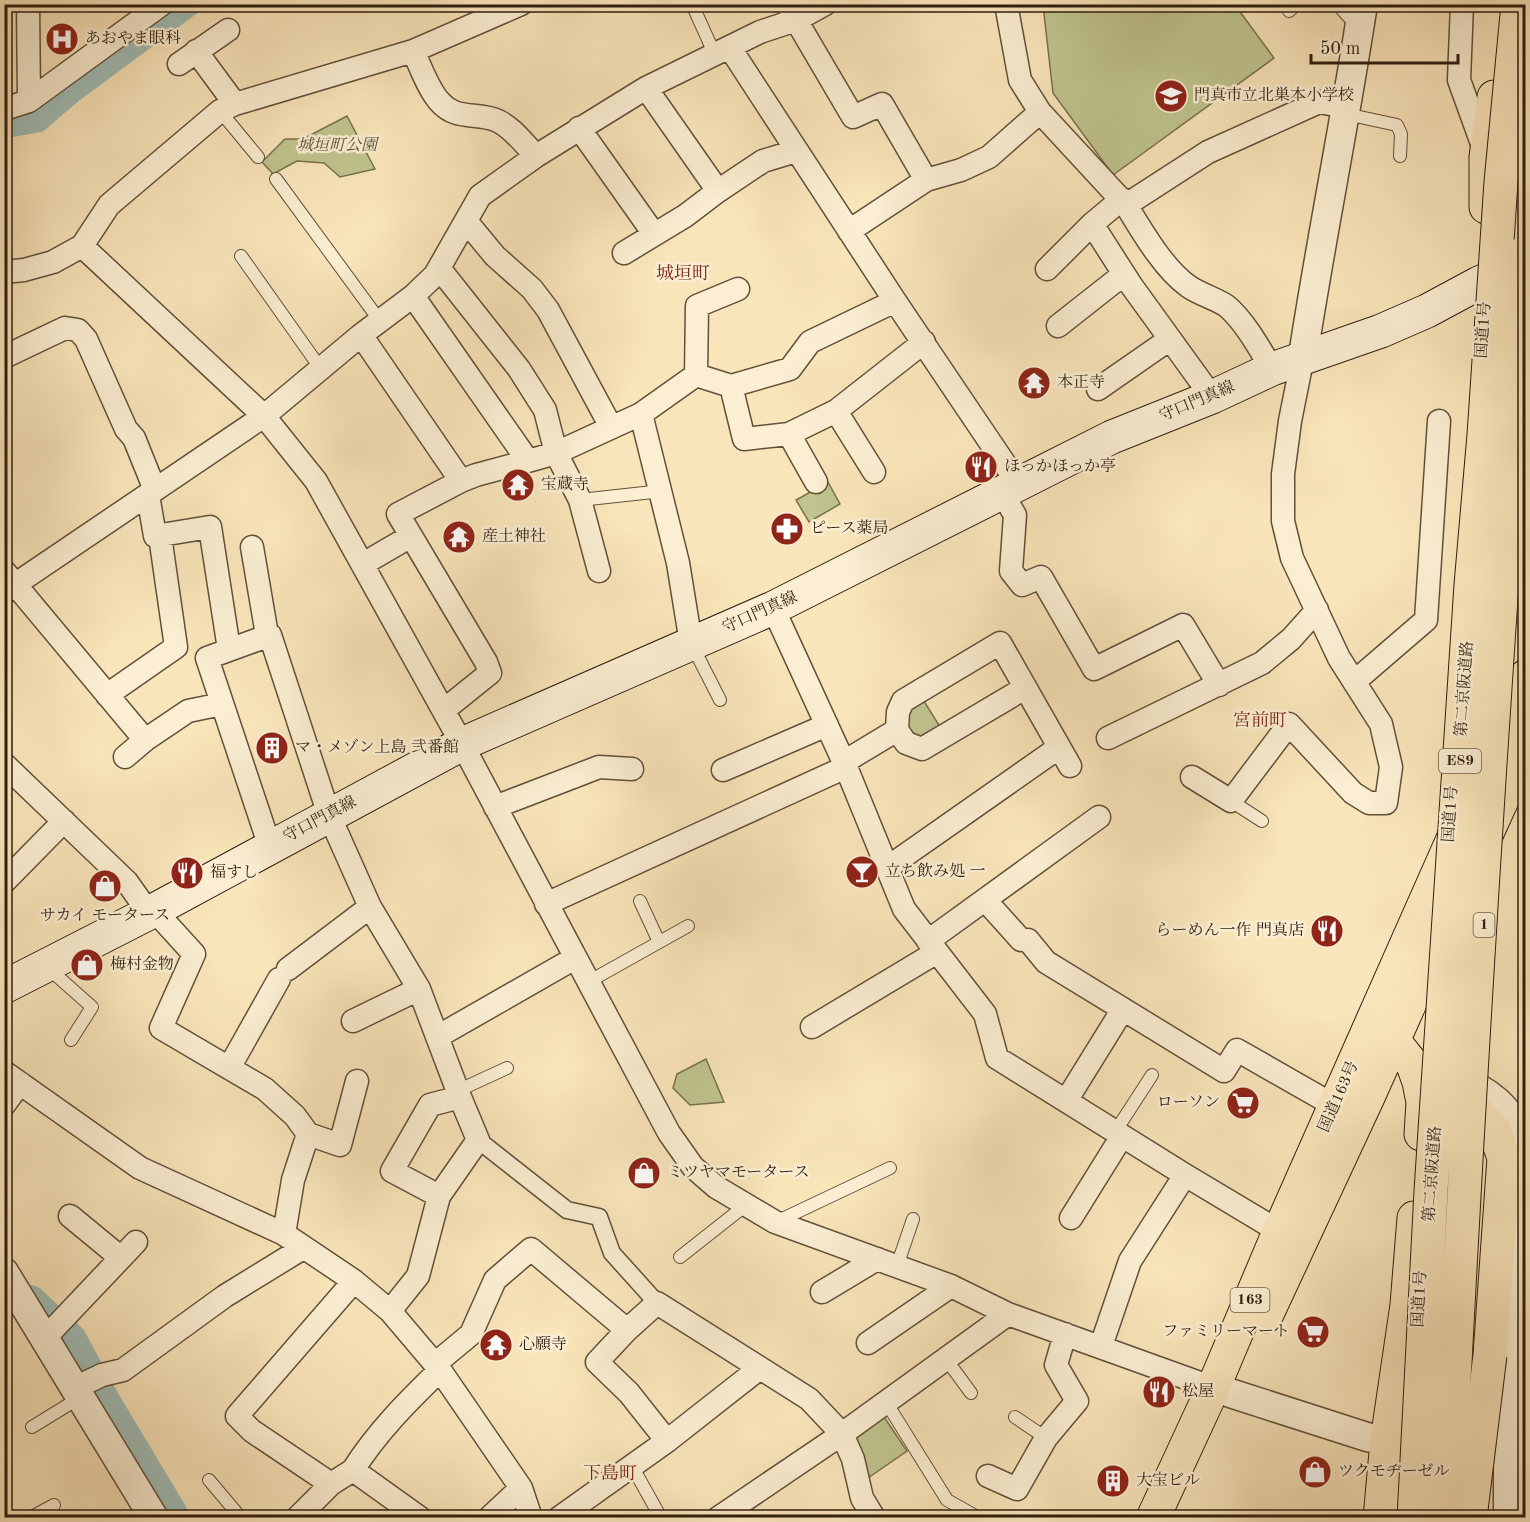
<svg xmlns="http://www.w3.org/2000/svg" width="1530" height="1522" viewBox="0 0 1530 1522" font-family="'Old Standard TT','Noto Serif JP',serif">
	<rect width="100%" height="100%" fill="#f9e5ba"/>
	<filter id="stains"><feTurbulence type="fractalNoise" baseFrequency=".00333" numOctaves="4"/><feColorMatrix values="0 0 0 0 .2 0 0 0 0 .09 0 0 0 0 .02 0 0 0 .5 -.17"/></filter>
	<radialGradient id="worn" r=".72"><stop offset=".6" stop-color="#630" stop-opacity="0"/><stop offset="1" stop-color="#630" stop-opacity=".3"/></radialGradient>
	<path fill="#c0c48e" stroke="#78714f" stroke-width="1.5" d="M1043 5H1235L1274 58 1113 175 1053 93Z
		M347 116 375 169 340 177 324 163 297 161 273 174 262 162 285 139H303Z
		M828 482 840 504 809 522 796 500Z
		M922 698 942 730C925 740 920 741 906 726L909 706Z
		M706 1059 724 1102 690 1105 673 1088 677 1074Z
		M882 1414 907 1451 865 1480 855 1432Z"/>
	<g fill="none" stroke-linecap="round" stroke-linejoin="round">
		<path stroke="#a0bdb7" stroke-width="21" d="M4 128 38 122 73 92 192 4"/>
		<path stroke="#a0bdb7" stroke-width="34" d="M30 1302 70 1340 100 1396 173 1518"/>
		<g stroke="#62503a" stroke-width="14">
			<path id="service" d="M692 4 715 55
				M782 4 792 22
				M1337 4 1357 26
				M1289 11 1297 4
				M220 111 258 157
				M1346 114 1397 125 1401 134 1400 156
				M276 179 380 321
				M241 256 321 369
				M580 500 662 491
				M692 645 720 700
				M1231 801 1262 821
				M640 901 659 942
				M48 968 92 1007 71 1040
				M588 982 688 926
				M457 1091 507 1068
				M1115 1132 1152 1075
				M776 1222 890 1168
				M680 1257 746 1205
				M897 1266 913 1219
				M946 1359 971 1393
				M886 1402 947 1500 979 1518
				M1015 1417 1046 1438
				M32 1427 81 1397
				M632 1466 661 1518
				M209 1480 241 1518
				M30 1518 54 1505"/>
		</g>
		<g stroke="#62503a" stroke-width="19">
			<path id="pedestrian" d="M478 1140 567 1210 599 1217 612 1253 657 1303"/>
		</g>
		<g stroke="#62503a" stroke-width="25">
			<path id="minor" d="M28 4 29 101
				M1006 4 1020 80 1040 112 1126 205 1208 152 1319 102 1347 107
				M1462 4 1459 80 1485 152
				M796 20 853 117 882 104 926 180
				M730 48 895 301 1019 485
				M196 51 235 104
				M413 51C421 67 427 87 439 101 457 122 477 111 498 121 513 128 524 144 536 156
				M179 64 228 30
				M646 88 718 191 763 161 796 151
				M4 109 29 101 162 4
				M579 128 654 234
				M1126 205C1142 231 1163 268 1188 286 1200 295 1221 300 1229 308 1247 325 1259 348 1272 369
				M466 221 495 256 532 289 548 310 611 427
				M1092 224 1131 285 1212 397
				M849 231 926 180 961 170 989 157 1040 112
				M82 246 264 416 316 481 462 744 669 1133 693 1167 716 1187 775 1222 951 1286 1008 1314 1225 1392
				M624 253 685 216 718 191
				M439 268 519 369 545 410 556 453 580 500 599 571
				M1047 269 1092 224 1122 199
				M4 272 24 270 53 262 82 246 109 205 220 111 235 104 413 51 521 4
				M413 296 528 461 556 453 641 414 696 375 731 386 790 369 810 342 895 301
				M1058 326 1124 274
				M361 335 461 481 476 475 528 461
				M4 357 65 328 78 330 86 339 126 429 134 438 155 490
				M696 375 697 306 738 289
				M731 386 744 439 789 434 836 411 924 342
				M1098 389 1170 339
				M836 411 874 472
				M641 414 678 563 691 643
				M789 434 816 482
				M1002 493 1015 515 1011 571 1022 585 1041 577 1094 669 1183 625 1219 685
				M148 495 155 536 210 527 229 649
				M252 547 267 635
				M363 564 411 536
				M4 571 145 740
				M4 592 264 416 361 335 413 296 435 275 480 196 536 156 646 88 760 32 796 20 825 4
				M773 608 846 767 904 909 985 1014 997 1058 1185 1175 1290 1238
				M1354 682 1426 620 1439 421
				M107 695 176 647 160 536
				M444 710 490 673 486 662 398 514 461 481
				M897 730 906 743 922 749 1025 688
				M1108 738 1262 663 1291 639 1317 610
				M125 757 145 740 188 711 222 704
				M844 762 897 730 898 712 903 701 1000 643 1070 766
				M4 764 127 882 149 913
				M723 770 827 725
				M1192 777 1231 801 1289 724 1353 793 1369 803H1386L1391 767 1381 724 1339 658 1292 558 1283 521V474L1290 421 1303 356
				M495 807 599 767 632 769
				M270 847 207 658 270 635 329 815 370 907 419 989 460 1097 478 1140 439 1196 418 1276 390 1311
				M887 868 1051 753
				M4 882 64 821
				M986 901 1021 940H1028L1046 962 1224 1071 1237 1050 1335 1106
				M546 904 846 767
				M154 910 194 954 161 1028 265 1089 295 1116 308 1134
				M928 941 1099 817
				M288 969 370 907
				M353 1021 419 989
				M812 1027 937 952
				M437 1037 575 958
				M229 1068 279 979
				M4 1072 140 1168 284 1234 354 1281 390 1311 440 1370 521 1488 531 1518
				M1066 1101 1123 1009
				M4 1105 20 1083
				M439 1196 392 1171 430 1105 460 1097
				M70 1216 121 1258
				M1071 1218 1122 1136
				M284 1234 293 1180 308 1134 340 1145 357 1081
				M822 1292 877 1259
				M44 1339 136 1242
				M868 1343 951 1286
				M1101 1346 1130 1261 1185 1175
				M435 1364 471 1334 495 1280 531 1249 627 1330
				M75 1388 102 1375 123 1370 225 1296 303 1248
				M667 1441 629 1393 597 1362 627 1330 657 1303 809 1399 842 1434 853 1459 862 1498 874 1518
				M353 1470C377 1432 408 1401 440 1370
				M988 1476 1017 1489 1046 1438 1077 1401 1056 1365 1065 1334
				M331 1484 252 1431 237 1416 354 1281
				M297 1518 331 1484 353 1470 420 1518
				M489 1518 521 1488
				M559 1518 667 1441 760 1368
				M718 1518 842 1434 1008 1314"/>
		</g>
		<g stroke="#62503a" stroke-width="31">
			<path id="tertiary" d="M1303 356C1321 239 1345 122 1363 4
				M1453 1077C1490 1090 1508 1107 1526 1142
				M4 1272 154 1518
				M1230 1393 1367 1437 1409 1445
				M1508 1518V1466L1526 1192"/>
		</g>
		<g stroke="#2f1e10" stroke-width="35">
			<path id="secondary" d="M4 987 149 913 462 744 773 608 1112 437 1212 397 1272 369 1381 331 1427 311 1479 283 1518 266"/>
		</g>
		<g stroke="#2f1e10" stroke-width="35">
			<path id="trunk" d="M1486 207V157L1494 97
				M1506 278 1507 271 1526 217
				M1492 751 1526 676
				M1487 833 1526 747
				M1375 1031 1393 1040 1413 1065 1419 1082 1423 1102 1421 1134
				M1455 1089 1495 1132 1504 1158 1490 1355
				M1266 1316 1368 1097 1448 918
				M1153 1518 1214 1386 1279 1232 1453 839
				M1380 1518 1387 1441 1407 1305 1414 1218"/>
		</g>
		<use href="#service" stroke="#fbeed2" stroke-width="12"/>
		<use href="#pedestrian" stroke="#fbeed2" stroke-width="16"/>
		<use href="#minor" stroke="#fbeed2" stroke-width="22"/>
		<use href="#tertiary" stroke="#fbeed2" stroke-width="28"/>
		<use href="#secondary" stroke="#fbeed2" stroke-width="33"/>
		<use href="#trunk" stroke="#f9e5ba" stroke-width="33"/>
		<g stroke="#2f1e10" stroke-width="35" stroke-linecap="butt">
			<path id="trunk-bridge" d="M1470 1518 1490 1355"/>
		</g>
		<g stroke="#2f1e10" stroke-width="35" stroke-linecap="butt">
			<path id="motorway-bridge" d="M1414 1518 1431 1191 1471 585 1484 435 1501 182 1518 4
				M1447 1518C1468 1095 1494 673 1526 251"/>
		</g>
		<use href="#trunk-bridge" stroke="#f9e5ba" stroke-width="33"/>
		<use href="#motorway-bridge" stroke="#f9e5ba" stroke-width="33"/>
	</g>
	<defs>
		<g id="hospital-disc" transform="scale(1.725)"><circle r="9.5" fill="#8f2418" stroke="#fbeed2"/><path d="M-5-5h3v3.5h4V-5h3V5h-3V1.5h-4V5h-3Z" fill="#fff"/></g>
		<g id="school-disc" transform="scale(1.725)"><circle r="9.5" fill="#8f2418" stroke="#fbeed2"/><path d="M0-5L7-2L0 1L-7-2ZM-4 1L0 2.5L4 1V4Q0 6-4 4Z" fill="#fff"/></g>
		<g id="temple-disc" transform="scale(1.725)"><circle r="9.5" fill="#8f2418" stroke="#fbeed2"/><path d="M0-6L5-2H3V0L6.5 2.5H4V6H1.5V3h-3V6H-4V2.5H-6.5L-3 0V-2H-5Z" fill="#fff"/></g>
		<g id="restaurant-disc" transform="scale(1.725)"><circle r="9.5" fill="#8f2418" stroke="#fbeed2"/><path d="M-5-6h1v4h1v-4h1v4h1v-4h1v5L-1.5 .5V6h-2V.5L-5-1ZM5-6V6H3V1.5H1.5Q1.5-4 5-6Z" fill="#fff"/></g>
		<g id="pharmacy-disc" transform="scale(1.725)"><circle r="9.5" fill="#8f2418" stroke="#fbeed2"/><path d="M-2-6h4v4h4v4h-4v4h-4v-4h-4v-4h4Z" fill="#fff"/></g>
		<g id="building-disc" transform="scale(1.725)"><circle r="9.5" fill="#8f2418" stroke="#fbeed2"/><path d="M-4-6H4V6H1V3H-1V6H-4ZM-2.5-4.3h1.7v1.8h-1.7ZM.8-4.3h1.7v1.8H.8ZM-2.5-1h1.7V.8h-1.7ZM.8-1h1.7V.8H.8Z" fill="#fff"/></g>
		<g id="bar-disc" transform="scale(1.725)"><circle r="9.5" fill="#8f2418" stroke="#fbeed2"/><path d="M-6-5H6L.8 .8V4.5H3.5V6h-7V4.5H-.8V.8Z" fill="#fff"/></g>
		<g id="shop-disc" transform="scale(1.725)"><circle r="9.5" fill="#8f2418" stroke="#fbeed2"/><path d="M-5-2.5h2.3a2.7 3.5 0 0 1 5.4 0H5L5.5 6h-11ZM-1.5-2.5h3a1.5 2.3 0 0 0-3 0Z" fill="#fff"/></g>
		<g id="supermarket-disc" transform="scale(1.725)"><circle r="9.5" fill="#8f2418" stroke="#fbeed2"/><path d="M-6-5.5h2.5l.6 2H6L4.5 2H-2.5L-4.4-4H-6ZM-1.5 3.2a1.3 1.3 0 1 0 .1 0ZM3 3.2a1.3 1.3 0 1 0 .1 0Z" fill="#fff"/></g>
	</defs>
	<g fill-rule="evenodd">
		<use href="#hospital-disc" x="62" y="39"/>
		<use href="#school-disc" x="1171" y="96"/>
		<use href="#temple-disc" x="1034" y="383"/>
		<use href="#restaurant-disc" x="981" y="467"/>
		<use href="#temple-disc" x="518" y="485"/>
		<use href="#pharmacy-disc" x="787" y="529"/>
		<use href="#temple-disc" x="459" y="537"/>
		<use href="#building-disc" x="272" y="748"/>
		<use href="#bar-disc" x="862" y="872"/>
		<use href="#restaurant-disc" x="187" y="873"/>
		<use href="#shop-disc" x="105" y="886"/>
		<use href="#restaurant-disc" x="1327" y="931"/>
		<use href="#shop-disc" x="87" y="965"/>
		<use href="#supermarket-disc" x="1243" y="1103"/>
		<use href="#shop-disc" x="644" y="1173"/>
		<use href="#supermarket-disc" x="1313" y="1332"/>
		<use href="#temple-disc" x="496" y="1345"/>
		<use href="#restaurant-disc" x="1159" y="1392"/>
		<use href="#shop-disc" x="1315" y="1472"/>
		<use href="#building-disc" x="1113" y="1481"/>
	</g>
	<g text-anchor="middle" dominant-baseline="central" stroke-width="5" stroke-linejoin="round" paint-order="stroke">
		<g fill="#fbeed2" stroke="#6c5c4a" stroke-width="1.5">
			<rect x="1439" y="749" width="42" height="24" rx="4.5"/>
			<rect x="1473.5" y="913" width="21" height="24" rx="4.5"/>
			<rect x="1230.5" y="1288" width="39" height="24" rx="4.5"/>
		</g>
		<g font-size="15" font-weight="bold" fill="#2f1e10">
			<text x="1460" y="761">E89</text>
			<text x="1484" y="925">1</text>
			<text x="1250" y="1300">163</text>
		</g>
		<g font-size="16" fill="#2f1e10" stroke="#fbeed2" text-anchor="start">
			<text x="85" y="39">あおやま眼科</text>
			<text x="1194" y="96">門真市立北巣本小学校</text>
			<text x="1057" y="383">本正寺</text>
			<text x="1004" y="467">ほっかほっか亭</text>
			<text x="541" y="485">宝蔵寺</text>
			<text x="810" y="529">ピース薬局</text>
			<text x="482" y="537">産土神社</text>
			<text x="295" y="748">マ・メゾン上島 弐番館</text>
			<text x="885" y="872">立ち飲み処 一</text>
			<text x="210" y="873">福すし</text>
			<text x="105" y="916" text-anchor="middle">サカイ モータース</text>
			<text x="1304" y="931" text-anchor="end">らーめん一作 門真店</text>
			<text x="110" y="965">梅村金物</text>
			<text x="1220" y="1103" text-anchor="end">ローソン</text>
			<text x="667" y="1173">ミツヤマモータース</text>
			<text x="1290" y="1332" text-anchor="end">ファミリーマート</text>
			<text x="519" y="1345">心願寺</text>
			<text x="1182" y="1392">松屋</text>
			<text x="1338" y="1472">ツクモヂーゼル</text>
			<text x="1136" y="1481">大宝ビル</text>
		</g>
		<g font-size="16" font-style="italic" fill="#5a5036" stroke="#fbeed2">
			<text x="337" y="146">城垣町公園</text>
		</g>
		<g font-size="16" fill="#2f1e10" stroke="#fbeed2">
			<text transform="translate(1484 330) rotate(-86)">国道1号</text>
			<text transform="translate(1197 402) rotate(-23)">守口門真線</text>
			<text transform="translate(760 613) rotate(-24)">守口門真線</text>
			<text transform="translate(1465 689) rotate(-86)">第二京阪道路</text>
			<text transform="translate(1451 814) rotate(-86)">国道1号</text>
			<text transform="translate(320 820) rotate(-28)">守口門真線</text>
			<text transform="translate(1339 1097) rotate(-66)">国道163号</text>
			<text transform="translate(1433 1174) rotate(-86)">第二京阪道路</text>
			<text transform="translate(1420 1299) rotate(-87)">国道1号</text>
		</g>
		<g font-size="18" fill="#7a1f14" stroke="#fbeed2">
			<text x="683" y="274">城垣町</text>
			<text x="1260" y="721">宮前町</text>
			<text x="610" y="1474">下島町</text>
		</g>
	</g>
	<rect width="1530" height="1522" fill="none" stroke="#f9e5ba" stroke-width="24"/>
	<rect x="6" y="6" width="1518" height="1510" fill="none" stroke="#2f1e10" stroke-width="3"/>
	<rect x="12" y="12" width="1506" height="1498" fill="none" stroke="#2f1e10" stroke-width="1.5"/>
	<path d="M1311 54v9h147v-9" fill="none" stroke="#2f1e10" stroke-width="3"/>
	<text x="1320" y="54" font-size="18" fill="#2f1e10" stroke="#fbeed2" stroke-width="4.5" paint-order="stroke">50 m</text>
	<rect width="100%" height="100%" filter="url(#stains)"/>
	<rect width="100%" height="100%" fill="url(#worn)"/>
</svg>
